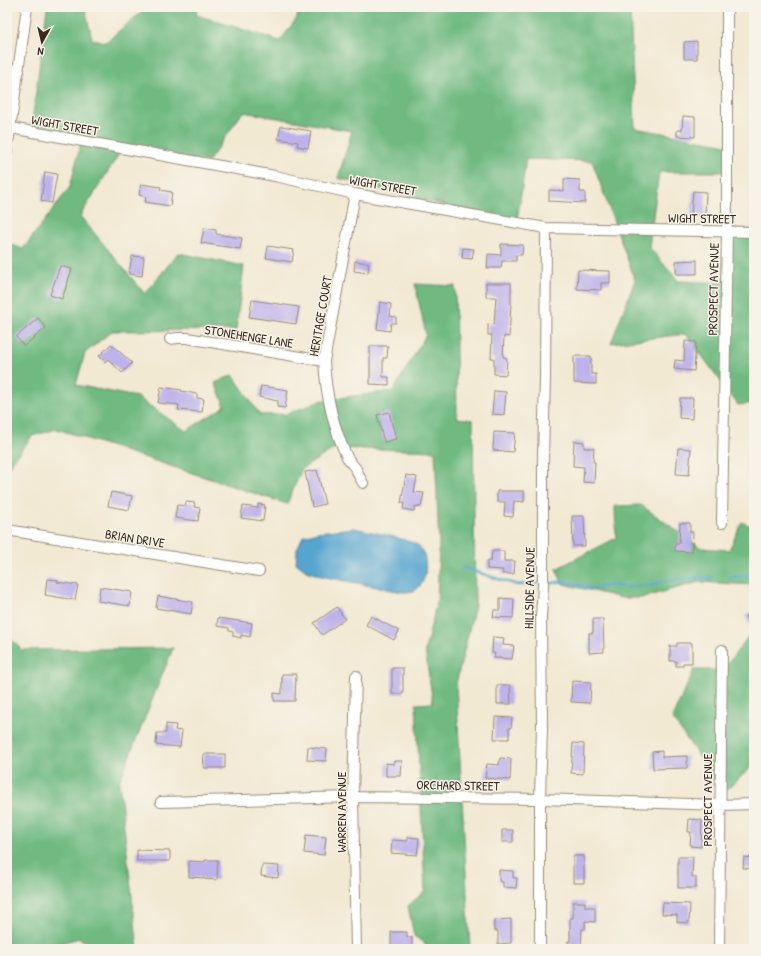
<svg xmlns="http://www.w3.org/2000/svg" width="761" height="956" viewBox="0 0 761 956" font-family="'Patrick Hand',sans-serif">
	<rect width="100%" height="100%" fill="#f7f3e8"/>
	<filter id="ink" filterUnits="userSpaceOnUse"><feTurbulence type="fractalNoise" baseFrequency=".025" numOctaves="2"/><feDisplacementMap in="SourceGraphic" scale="8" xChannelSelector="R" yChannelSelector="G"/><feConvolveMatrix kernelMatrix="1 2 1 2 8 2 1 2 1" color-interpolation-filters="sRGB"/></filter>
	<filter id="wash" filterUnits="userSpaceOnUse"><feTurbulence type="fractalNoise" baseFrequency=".012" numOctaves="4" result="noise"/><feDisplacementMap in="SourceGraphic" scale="16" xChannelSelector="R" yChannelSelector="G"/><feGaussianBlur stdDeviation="0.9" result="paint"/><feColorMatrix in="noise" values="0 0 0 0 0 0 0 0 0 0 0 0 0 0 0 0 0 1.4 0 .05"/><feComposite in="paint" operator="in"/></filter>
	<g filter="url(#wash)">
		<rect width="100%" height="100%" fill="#f2e9d3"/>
		<path fill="#6fba81" stroke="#557250" d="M47 7H85L92 39 106 42 147 7H198L196 15 280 41 297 18 299 7H630L635 128 727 145 725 172H659L649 247 678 281 724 283V229L754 230V403L738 405 686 334 611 343 635 280 592 161 526 159 517 221 502 220 338 178 352 131 243 112 208 162 124 146 80 216 145 294 178 253 244 266 236 330 112 331 85 353 76 385 137 397 186 431 225 406 215 383 233 375 260 415 287 414 323 400 393 391 426 335 415 284 455 286 457 418 473 420 475 605 456 684 470 949H433L414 936 408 906 425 891 416 704 433 703 425 650 437 601 439 545 435 451 335 448 302 469 287 504 57 429 32 436 7 469V243L23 249 70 187 82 138 31 130Z
			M641 505 701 548 729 550 742 522 754 528V585L699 582 641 598H622L563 584 556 569 616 538 615 506Z
			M754 629V765L724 792 672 718 694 670H723Z
			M7 635 22 650 173 648 119 782 138 949H98L79 938 41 949H7Z"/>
		<path fill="#55a5cf" stroke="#486876" d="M354 528C371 532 389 535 405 540 409 542 414 542 417 545 429 553 429 584 414 591 411 592 406 592 402 592L321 576 306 571 296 563 297 549 303 536 318 532Z"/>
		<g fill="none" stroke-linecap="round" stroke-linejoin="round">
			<path stroke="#55a5cf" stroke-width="2.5" d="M462 567 498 579 518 585 538 583
				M729 578 754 574
				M547 584 565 581 592 589 612 585 627 587 653 585 662 581 686 579 712 578"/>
		</g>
		<g id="blocks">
			<path fill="#bdb2eb" d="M697 41V59H684V42Z
				M683 116 695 117V137L677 136V130H682Z
				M281 126 311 131 308 148 297 146 298 142 278 139Z
				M45 172 57 174 52 203 41 201Z
				M564 179 580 180V192H585V203L549 201V190L564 191Z
				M141 184 161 187 160 190 172 192 170 206 145 202 146 197 139 195Z
				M693 191 706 192 705 216 691 215Z
				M204 228 216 230V234L242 238 240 249 201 243Z
				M501 244 523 245 522 255H516V261H502L501 268H487L488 254 501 255Z
				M268 246 294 250 292 262 266 258Z
				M463 248 474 249 472 259 462 258Z
				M132 256 144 257 142 276 129 274Z
				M697 260V274H676V261Z
				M355 261 369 263 368 273 354 271Z
				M60 266 72 269 62 299 50 295Z
				M578 270 610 271V283H601V290L577 289Z
				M486 283H511V304L509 337 504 336 503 357 507 358 506 375 494 374V358H491L492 335H488V324L494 325 496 297H486Z
				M252 300 299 307 296 324 249 317Z
				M380 302 391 304 390 316 396 317V323H391L390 331 377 329Z
				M38 318 46 328 24 346 16 337Z
				M685 341 696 342 694 371 674 369 675 360 684 361Z
				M111 344 132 363 122 373 108 359 105 362 99 356Z
				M370 346H388L387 358H383V377H389V385L370 384Z
				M574 356H591V374H596V384L574 383Z
				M261 386 288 390 285 408 277 407 278 401 259 397Z
				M161 387 182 390 181 391 197 394V398L204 399 202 412 178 410 179 405 158 403Z
				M494 391 506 392 504 415 492 414Z
				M680 398H693L692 419 679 418Z
				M389 412 396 439 384 442 377 415Z
				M494 432 515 433 513 452 493 450Z
				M574 441 584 442V448H594L593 462H595L594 483 583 482 584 467 573 466Z
				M678 448 691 449 689 475 676 474Z
				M317 470 325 504 312 507 305 472Z
				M406 475 417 477 414 492 424 493 421 507 415 506 414 511 403 509 404 503H401Z
				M497 491H524V502L514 501 513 517 504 516 505 502H497Z
				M111 492 132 496 129 510 108 506Z
				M186 502 195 503 194 507 200 508 198 521 175 518 177 505 185 506Z
				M258 504 265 505 263 521 241 518 243 506 258 508Z
				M572 516H584L585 546H573Z
				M680 523H690V532H693L692 552 675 551V544H679Z
				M492 551H504V561H515L514 574H502L503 570 487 569V561H491Z
				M47 579 58 580 57 582 78 585 75 600 45 595Z
				M100 587 132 592 130 606 98 601Z
				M158 596 193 602 191 614 156 608Z
				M500 598 514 599 513 618 493 617 494 610H500Z
				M337 607 345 619 322 635 314 623Z
				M754 611V631L745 616Z
				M371 616 399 631 394 640 366 625Z
				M218 618 252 623 250 637 241 635V638L233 636V632L229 631V628L217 626Z
				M593 619H603L604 652 589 653V633H593Z
				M493 637 504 638 503 645 514 646 512 659 494 658 495 653H492Z
				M677 643H692V663H683V666H676V661H670V646H677Z
				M392 668H403V694H392Z
				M282 674H296L295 701H274V693L282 694Z
				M572 681 591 682 590 703 571 702Z
				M497 685H510L511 704H497Z
				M495 717 512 718 511 728H509V739H494Z
				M166 724 176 725 175 730 182 731 180 747 156 745 157 733H166Z
				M573 743 584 744 583 774 571 773Z
				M308 747 327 749 326 761 307 760Z
				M662 751V757L687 756V768L653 769 652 752Z
				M203 754H225V768H204Z
				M500 758 511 759 510 780 485 778 487 764 499 765Z
				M394 761H402L401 776H386V763L394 764Z
				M689 819 702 820 701 847 690 846 691 832H688Z
				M502 830H513V842H502Z
				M306 835 326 837 324 855 304 853Z
				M408 837 419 838 417 855 391 853 392 840 408 841Z
				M137 850 170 851V861H137Z
				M573 856H584V883H573Z
				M678 857H693L692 877H696V888H678Z
				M744 857 754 858V869L743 868Z
				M205 860H218L217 880 204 879V878L189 877V861L205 862Z
				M262 865 279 866 278 878 261 876Z
				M499 870 513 871V878H517L516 888 503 887V882L499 881Z
				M573 902H585V907H595V922L585 921V929H582L581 949H568V941H570V918H573Z
				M663 903 690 904 689 923 677 922V915L662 914Z
				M511 919V943L498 944V931H494V920Z
				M391 932H407V937H412V949H391Z"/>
		</g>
	</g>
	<g filter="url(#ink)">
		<use href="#blocks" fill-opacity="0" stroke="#968a78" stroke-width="1"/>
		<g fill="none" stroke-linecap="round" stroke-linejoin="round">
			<g stroke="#968a78" stroke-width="12">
				<path id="minor" d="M7 68 19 71
					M11 128 275 176 355 194 546 228 754 232
					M7 151 27 7
					M355 194 324 361C326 395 332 425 347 457 349 461 353 465 356 469 358 474 360 478 363 483
					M170 339 178 338H187L324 361
					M722 523 727 232V7
					M7 530 259 571
					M161 802 353 797 540 799 720 805 754 804
					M356 949 353 797 356 676
					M540 949V799L542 727 541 617 543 586V459L545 378 546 228
					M719 949 722 650"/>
			</g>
			<use href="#minor" stroke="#fff" stroke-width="10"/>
		</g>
	</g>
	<g text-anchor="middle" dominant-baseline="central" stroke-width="3" stroke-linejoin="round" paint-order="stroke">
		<g font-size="13" fill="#3b2a1e" stroke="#f7f3e8">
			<text transform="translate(65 125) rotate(10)">WIGHT STREET</text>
			<text transform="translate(383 185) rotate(10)">WIGHT STREET</text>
			<text transform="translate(702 218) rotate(1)">WIGHT STREET</text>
			<text transform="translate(713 289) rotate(-89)">PROSPECT AVENUE</text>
			<text transform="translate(320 316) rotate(-80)">HERITAGE COURT</text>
			<text transform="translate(249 336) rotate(9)">STONEHENGE LANE</text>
			<text transform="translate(135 538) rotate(9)">BRIAN DRIVE</text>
			<text transform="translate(529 588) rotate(-89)">HILLSIDE AVENUE</text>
			<text transform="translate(458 785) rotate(1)">ORCHARD STREET</text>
			<text transform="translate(707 800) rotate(-90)">PROSPECT AVENUE</text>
			<text transform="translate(341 812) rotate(-90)">WARREN AVENUE</text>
		</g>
	</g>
	<rect width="761" height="956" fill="none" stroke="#f7f3e8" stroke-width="24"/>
	<g transform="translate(42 42) rotate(188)" stroke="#f7f3e8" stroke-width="3" paint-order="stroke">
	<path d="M0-3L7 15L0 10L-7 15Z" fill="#3b2a1e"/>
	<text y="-6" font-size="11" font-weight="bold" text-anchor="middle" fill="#3b2a1e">N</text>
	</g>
</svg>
